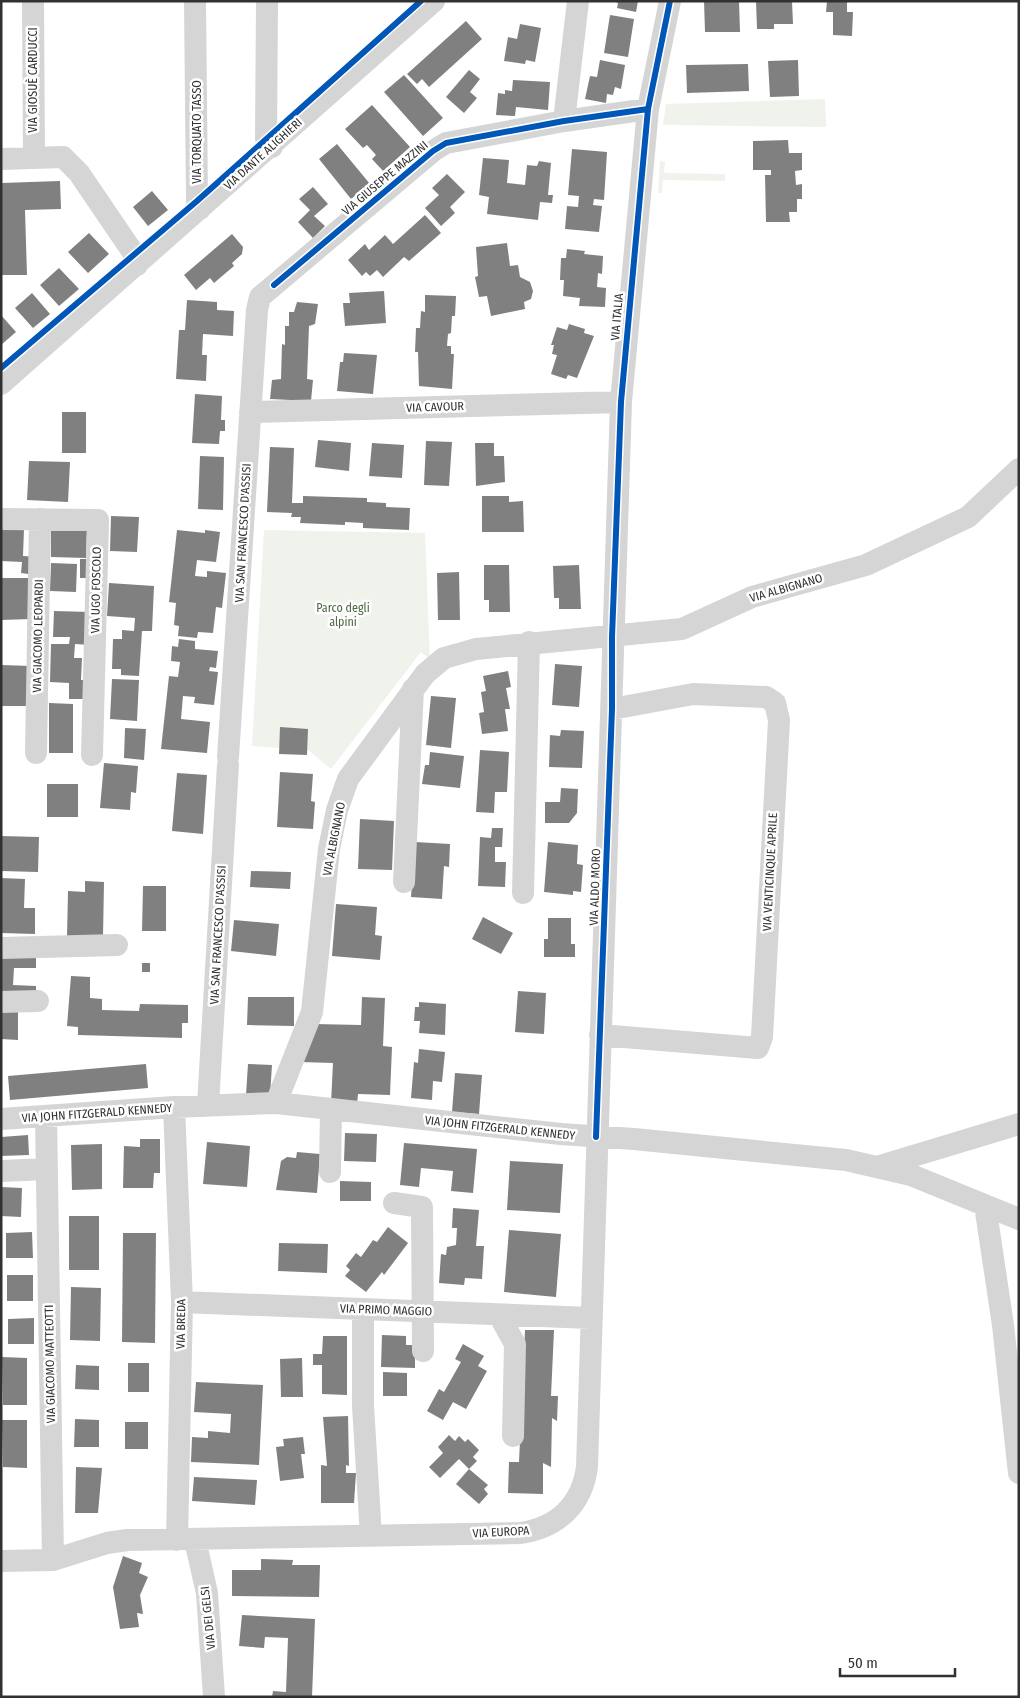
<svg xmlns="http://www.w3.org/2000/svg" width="1020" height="1698" viewBox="0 0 1020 1698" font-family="'Fira Sans Condensed',sans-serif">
	<rect width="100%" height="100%" fill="#fff"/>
	<path fill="#eff3ec" d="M825 99 826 127 663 125 666 104Z
		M660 161 665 162 664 173 725 174V181L663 180 662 193H658Z
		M264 530 425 533 430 660 421 652 331 769 308 750 252 746Z"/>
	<path fill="#808080" d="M614 1H638L636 12 617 8 618 3Z
		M704 1H739L740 32H705Z
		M756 1H792L793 24H774V29H757Z
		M827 1H847V12H853L852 36 833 35V12H826Z
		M610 15 634 19 628 57 604 53Z
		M466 21 482 39 429 87 422 79 417 84 407 74Z
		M520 24 541 28 535 62 526 60 525 64 504 61 508 37 517 39Z
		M600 60 625 65 621 89 615 87 613 95 607 94 606 103 585 99 590 76 597 77Z
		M798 60 799 96 770 97 768 61Z
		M748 64 749 91 687 93 686 65Z
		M469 70 480 79 470 92 477 98 464 113 446 97Z
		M404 75 443 118 423 136 384 92Z
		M513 80 550 82 548 110 516 107 515 116 496 115 498 93 505 94V90L512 91Z
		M372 105 410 147 383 171 372 159 376 155 367 145 363 148 345 129Z
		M788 140 789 153H802V170L795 171 796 185 802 184V199H797V212H789L790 222H766L765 175H771V170H753V141Z
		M337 144 370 184 351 199 319 159Z
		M572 149 607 152 604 200 594 199 593 205 602 206 599 232 565 229 567 206 578 207 579 196 568 195Z
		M483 158 509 160 507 183 525 185 527 165 537 166 539 161 551 163 548 195H553L552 203 540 202 538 220 487 214 489 197 479 195Z
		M447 174 465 192 450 207 455 213 441 226 425 208 439 195 432 188Z
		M60 181 61 209 25 210 27 275H1V183Z
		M313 187 328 204 314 216 325 226 313 238 298 222 310 210 299 199Z
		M152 191 168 210 148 226 133 207Z
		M425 215 441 233 409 261 404 257 383 277 377 270 370 276 366 272 362 276 348 260 365 244 369 250 385 235 393 244Z
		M89 233 109 254 88 273 68 252Z
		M232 234 243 247 242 254 232 263 234 266 214 283 210 278 196 290 184 275Z
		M507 243 510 266 518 265 520 277 530 282 533 291 531 299 524 302 525 309 491 316 487 296 479 297 475 277 478 276 476 247Z
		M567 249 585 251 584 254 603 256 602 274 598 273 597 287 606 288 605 307 579 306 580 298 563 296 564 280H560L561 258H566Z
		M59 268 79 289 59 306 40 285Z
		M384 291 386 323 345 326 343 303H350L349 293Z
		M32 293 50 314 33 328 15 308Z
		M425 295 456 296 455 316H452L451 333 448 334 447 346H451V354H454L452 389 419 386 418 352H415L416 328H420L421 311 425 312Z
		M187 300 217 302V310L234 311 233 336 203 334 202 355H207L206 381 176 379 179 330H185Z
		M297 302 318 304 315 324 309 326 307 379 313 380 311 401 270 399 272 380 281 379 282 344 285 345V326H289V312H294Z
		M1 315 16 332 1 345Z
		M569 324 585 329 584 333 594 336 577 378 568 375 566 379 551 374 557 355 552 354 554 345H551L557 327 567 330Z
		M344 353 377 355 373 394 337 391 340 362H343Z
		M195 394 222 396 221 420H225V431H220L219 444 192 443Z
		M62 412H86V453H62Z
		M318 440 351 443 349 471 315 467Z
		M426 441 452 442 449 486 424 485Z
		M372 443 404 445 402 478 369 476Z
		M475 443H494V456H504L505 482 476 486Z
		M270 447 294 448 292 503H303V496L367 498V502L386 503V507L410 508 409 530 363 528V523L345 522V525L300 523 301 517H291L292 513 267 512Z
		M200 456 224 457 223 510 198 509Z
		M29 461 70 462 68 502 27 500Z
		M482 496H509V502L523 501 524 532H482Z
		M111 516 139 517 137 552 110 551Z
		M1 528 24 529 23 556 38 557 36 575 21 573 22 562 1 561Z
		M51 529H87L86 558 51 557Z
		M177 530 205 533V530L220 532 216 562 197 560 195 576 207 577V571L226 573 222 608 216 607 213 633 198 632 197 638 178 636 179 626 174 625 176 603 169 602Z
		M80 559H93V578H80Z
		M51 563 77 564 76 592 50 591Z
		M484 565H509L510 612H489V600H484Z
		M579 565 581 609H559V598H554L553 566Z
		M459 572 460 620H438L437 573Z
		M1 578H31V619L1 620Z
		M109 583 154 586 152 631H142L139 676 121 675V669H112L113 639H122V630L134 631 135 618 107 616Z
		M54 611 91 612 90 645 75 644 74 658H82L81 680H91V699H69V683L50 682 51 644H69L70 637H53Z
		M179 639 195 641V649L218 651 216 668 210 667 209 671 218 672 214 705 194 703 195 697 183 696 181 719 210 722 207 753 161 749 169 676 178 677 180 662 171 661 172 646 178 647Z
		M555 664 582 666 579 707 552 705Z
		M1 665 32 666 31 706H1Z
		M508 671 511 687 506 688 510 709H505L508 731 482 734 479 713 484 712 481 692 486 691 483 676Z
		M112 679 139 680 137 721 110 719Z
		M431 696 456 698 451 748 426 745Z
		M49 703 73 704V753H49Z
		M280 727 308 729 307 755 279 754Z
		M125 728 146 729 144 760 124 758Z
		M561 730 584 731 582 768 549 767 550 735 560 736Z
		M480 750 509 752 507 792H495L494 813 476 812Z
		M430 752 464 756 460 788 422 784 425 765H429Z
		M104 763 138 766 136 793 131 792 130 810 100 808Z
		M280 772 313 774 311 801 315 802 313 829 277 827Z
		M177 773 207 775 203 834 172 831Z
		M47 784H78V817H47Z
		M561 788 578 789 577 813 569 823H545V802H560Z
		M360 819 394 821 392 870 358 869Z
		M492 828H503L502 847H495V862H506L505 887 478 886 480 837 491 838Z
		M1 836 39 837 38 872 1 871Z
		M415 842 450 844 449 867 444 866 442 899 411 897Z
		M548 842 578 845 577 864 583 865 581 892 573 891V895L544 892Z
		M251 871 291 872 290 889 250 887Z
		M1 878 25 879 24 908H35V934L1 933Z
		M85 881 104 882 103 937 67 936 68 891 85 892Z
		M143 886H166V931H142Z
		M336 904 377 907 375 935 382 936 380 960 332 956Z
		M483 917 513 933 501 954 472 939Z
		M548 918H571V944H575V957H544V939H548Z
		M234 920 279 924 276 956 231 951Z
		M1 956 36 957V968H14L13 985 36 986V999L1 998Z
		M142 963H150V972H142Z
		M71 976 90 977V998L102 999V1010L139 1011 140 1004 188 1005V1023H182V1038L78 1035V1027L67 1026Z
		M518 991 546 993 544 1034 515 1032Z
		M248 997H294V1026L247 1025Z
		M362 997 385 998 383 1046 392 1047 390 1095 358 1094 357 1104 331 1103 333 1063 300 1062 314 1024 361 1025Z
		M419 1002 446 1004 445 1035 419 1033 420 1021H414L415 1007H419Z
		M1 1010H18V1040L1 1039Z
		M419 1049 445 1052 442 1082 433 1081 432 1100 411 1098 414 1062 418 1063Z
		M146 1064 148 1088 10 1100 8 1076Z
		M248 1064 272 1065 270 1096 246 1095Z
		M455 1073 482 1075 479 1114 452 1112Z
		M345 1133 377 1134 376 1162 344 1161Z
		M28 1135 29 1155 1 1156V1137Z
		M140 1139H160V1173H154L153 1188H123L124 1146 140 1147Z
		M207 1142 250 1146 247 1187 203 1184Z
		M404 1143 477 1149 473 1193 451 1191 453 1171 421 1168 419 1187 400 1185Z
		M102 1144V1189L72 1190 71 1145Z
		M297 1152 320 1154 317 1193 276 1190 281 1161 287 1157 296 1158Z
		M510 1161 563 1164 560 1213 507 1210Z
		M340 1181 371 1182V1201H340Z
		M1 1187 22 1188 21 1217 1 1216Z
		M453 1208 479 1210 476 1246H484L482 1279 465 1278 464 1285 439 1283 441 1254 446 1255 447 1247 456 1245 457 1228H452Z
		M69 1216H99V1270H69Z
		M388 1227 408 1243 384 1275 382 1272 366 1292 345 1276 350 1270 346 1266 356 1253 361 1257 373 1240 377 1242Z
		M509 1230 561 1234 556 1297 504 1292Z
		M32 1232 33 1258H6V1233Z
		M123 1233H156L155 1343 122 1342Z
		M279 1243 328 1244 327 1273 278 1271Z
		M7 1275H33V1301H7Z
		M71 1287 101 1288 100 1341 70 1340Z
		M34 1318V1344H8V1319Z
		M525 1330H554L551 1396H558L557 1421 552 1418 551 1467 543 1463V1494L508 1493 509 1462H519Z
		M382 1335 406 1336V1345H415V1368L381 1367Z
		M323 1336H347V1395L322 1394V1365H313V1354H322Z
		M463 1344 484 1356 478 1366 487 1371 466 1409 453 1402 443 1420 427 1411 439 1389 444 1392 461 1362 455 1359Z
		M2 1357 27 1358V1405H3Z
		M302 1358 303 1397H281L280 1359Z
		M128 1363H149V1392H128Z
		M76 1365 99 1366V1390L75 1389Z
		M383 1372 407 1373V1396H383Z
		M196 1382 263 1385 259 1465 191 1462 192 1437 208 1438V1431L230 1433 231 1414 194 1412Z
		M348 1416 349 1466 346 1465V1473H356L354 1503H321V1465L327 1466 323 1417Z
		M75 1419 99 1420V1447H74Z
		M2 1420H27V1468L3 1467Z
		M125 1422H148V1449H125Z
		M449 1435 455 1441 459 1436 465 1442 468 1439 479 1450 473 1457 477 1461 469 1469 488 1485 484 1489 488 1494 479 1504 456 1484 469 1469 459 1459 440 1478 429 1467 443 1453 438 1447Z
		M303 1437 305 1454H301L304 1478 280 1481 276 1447 284 1446 283 1439Z
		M76 1467 102 1468 98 1513H75Z
		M194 1477 257 1480 255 1505 192 1501Z
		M123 1556 142 1563 139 1573 148 1577 140 1595 143 1614 137 1613 139 1627 120 1629 113 1587Z
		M261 1559 293 1560 292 1565H320L319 1597 232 1596V1570H261Z
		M242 1615 315 1619 312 1697H272L273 1691 286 1692 288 1638 265 1637 264 1648 239 1646Z"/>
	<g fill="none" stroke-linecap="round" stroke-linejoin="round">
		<path stroke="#d5d5d5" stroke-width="22" d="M33 1 34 158
			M195 1 197 201 200 209
			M267 1 266 139 272 147
			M564 121 578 1
			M1 159 63 157 79 173 134 254 137 265
			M1 384 434 1
			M250 412 621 402
			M1 519 98 520 92 755
			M36 753 40 519
			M228 757 257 310 260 297 433 151 446 143 564 121 648 109
			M404 882 413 689
			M523 893 529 642
			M1 948 117 945
			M1 1002 38 1001
			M600 1035 758 1048 762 1037 779 720 775 703 766 697 693 694 612 709
			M276 1103 312 1012 329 849 337 810 348 779 425 674 444 658 476 649 682 629 752 597 866 565 968 517 1019 469
			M208 1105 228 765
			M174 1107 182 1302 177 1540
			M46 1116 53 1560
			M1 1119 174 1107 276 1103 561 1134 634 1139 846 1160 911 1175 1019 1219
			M880 1166 1019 1124
			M1 1171 47 1169
			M330 1172 331 1109
			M394 1203 422 1207 423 1351
			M985 1205 1003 1325 1019 1473
			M182 1302 591 1318
			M363 1309V1406L371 1536
			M499 1315 515 1344 513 1436
			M195 1540 207 1593 214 1697
			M1 1561 53 1560 107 1543 127 1540 520 1533C557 1528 582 1505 587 1467L621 402 648 109 670 1"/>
		<g stroke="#fff" stroke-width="9">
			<path id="cycleway" d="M274 285 433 151 446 143 564 121 648 109
				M1 368 197 201 421 1
				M596 1137 612 709V637L621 402 648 109 670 1"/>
		</g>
		<use href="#cycleway" stroke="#0057b8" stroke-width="6"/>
	</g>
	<g text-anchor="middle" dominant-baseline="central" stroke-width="5" stroke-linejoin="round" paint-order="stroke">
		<g font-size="12" fill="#313131" stroke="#fff">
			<text transform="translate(33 80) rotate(-90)">VIA GIOSUÈ CARDUCCI</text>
			<text transform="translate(197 132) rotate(-90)">VIA TORQUATO TASSO</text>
			<text transform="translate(263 154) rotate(-42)">VIA DANTE ALIGHIERI</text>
			<text transform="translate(385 178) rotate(-40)">VIA GIUSEPPE MAZZINI</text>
			<text transform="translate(617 317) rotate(-85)">VIA ITALIA</text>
			<text transform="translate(435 407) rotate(-2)">VIA CAVOUR</text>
			<text transform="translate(243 533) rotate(-87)">VIA SAN FRANCESCO D'ASSISI</text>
			<text transform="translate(786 588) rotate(-16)">VIA ALBIGNANO</text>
			<text transform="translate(96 590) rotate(-89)">VIA UGO FOSCOLO</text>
			<text transform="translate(38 636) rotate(-89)">VIA GIACOMO LEOPARDI</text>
			<text transform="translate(334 839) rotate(-79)">VIA ALBIGNANO</text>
			<text transform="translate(770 872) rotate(-87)">VIA VENTICINQUE APRILE</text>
			<text transform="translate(595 887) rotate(-88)">VIA ALDO MORO</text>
			<text transform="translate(218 935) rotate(-87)">VIA SAN FRANCESCO D'ASSISI</text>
			<text transform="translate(97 1113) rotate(-4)">VIA JOHN FITZGERALD KENNEDY</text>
			<text transform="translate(500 1128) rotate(6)">VIA JOHN FITZGERALD KENNEDY</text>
			<text transform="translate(386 1310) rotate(2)">VIA PRIMO MAGGIO</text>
			<text transform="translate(181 1324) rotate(-89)">VIA BREDA</text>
			<text transform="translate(50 1364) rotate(-91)">VIA GIACOMO MATTEOTTI</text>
			<text transform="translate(501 1532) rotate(-3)">VIA EUROPA</text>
			<text transform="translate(208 1618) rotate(-96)">VIA DEI GELSI</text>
		</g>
		<g font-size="12" fill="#4f6942" stroke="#fff">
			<text x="343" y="608">Parco degli<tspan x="343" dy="14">alpini</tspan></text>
		</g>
	</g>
	<rect width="1020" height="1698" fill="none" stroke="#313131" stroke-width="5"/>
	<path d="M840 1668v8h115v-8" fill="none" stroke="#313131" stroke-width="2.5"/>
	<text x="848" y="1668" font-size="15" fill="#313131" stroke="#ffffff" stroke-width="4" paint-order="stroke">50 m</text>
</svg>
